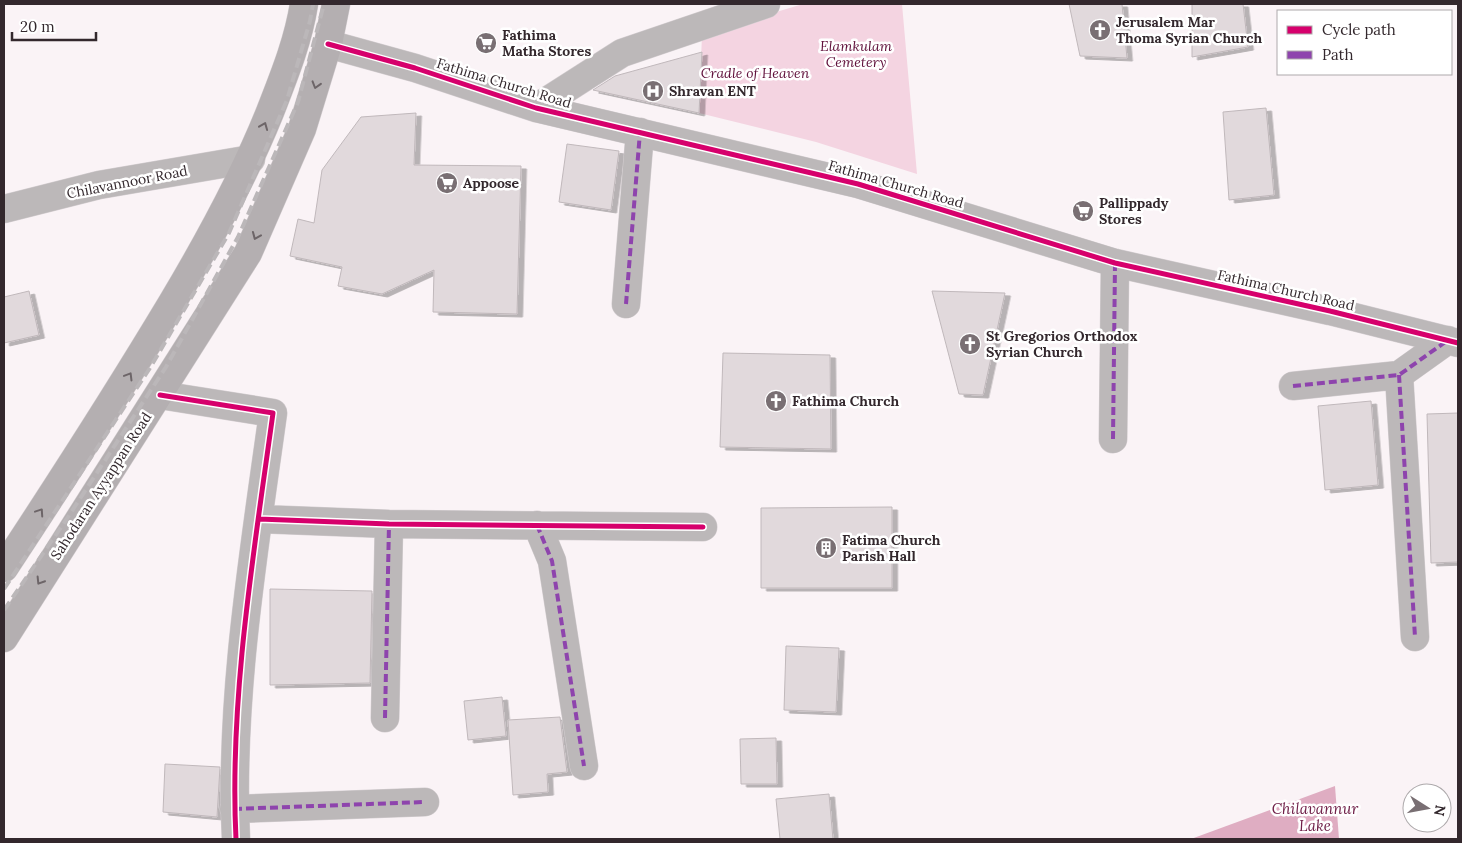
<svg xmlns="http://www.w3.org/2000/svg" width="1462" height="843" viewBox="0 0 1462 843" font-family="Lora,serif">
	<defs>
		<filter id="shadow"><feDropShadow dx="5.5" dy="3" stdDeviation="0" flood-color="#0004"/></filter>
	</defs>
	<rect width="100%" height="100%" fill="#faf3f6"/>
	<path fill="#f4d4e1" d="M803 4H902L917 174 816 142 699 113 702 34Z"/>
	<path fill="#dfadc2" d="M1335 786 1339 839H1191Z"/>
	<path fill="#e1d9dc" stroke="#c0b8bb" filter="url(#shadow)" d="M1069 4H1122L1127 58 1080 56Z
		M1192 4H1243L1248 47 1192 57Z
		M702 52 699 113 593 90 615 76Z
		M1266 108 1274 195 1229 200 1223 112Z
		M416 113 414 165 521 166 517 314 433 312 434 270 382 294 338 286 342 267 290 256 298 219 314 223 322 170 361 117Z
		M567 144 619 151 611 210 559 202Z
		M29 291 39 335 4 343V297Z
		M932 291 1005 293 983 395 959 394Z
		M723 353 830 355 831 449 720 447Z
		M1371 401 1378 485 1325 490 1318 406Z
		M1458 413V562L1431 563 1427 414Z
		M892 507V588H761V508Z
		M270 589 372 591 370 683 270 685Z
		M786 646 839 648 836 712 784 710Z
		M502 697 506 736 468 740 464 701Z
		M560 717 567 772 547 774 548 792 513 795 508 720Z
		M776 738 777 784H741L740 739Z
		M165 764 220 767 217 817 163 812Z
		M829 794 833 839H780L776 799Z"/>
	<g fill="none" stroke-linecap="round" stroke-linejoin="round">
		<g stroke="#d5cfd2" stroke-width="29">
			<path id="minor" d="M328 44 415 68 536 108 858 184 1115 263 1330 311 1458 343
				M536 108 622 53 766 4
				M626 304 640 132
				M1399 375 1415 637
				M1293 386 1399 375 1448 340
				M160 395 273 413C254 551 229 700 236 839
				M1113 439 1115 263
				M259 519 389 524 703 527
				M537 525 552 561 584 766
				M385 718 389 524
				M234 809 425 802"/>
		</g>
		<g stroke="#d5cfd2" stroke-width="29">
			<path id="tertiary" d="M4 209 99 185 251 159"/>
		</g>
		<g stroke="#d5cfd2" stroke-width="29">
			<path id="primary" d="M4 568C62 480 118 393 172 303 209 241 243 179 270 112 284 76 298 42 304 4
				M4 638 248 253 302 129 328 44 336 4"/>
		</g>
		<use href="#minor" stroke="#bcb8b9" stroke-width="28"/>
		<use href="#tertiary" stroke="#bcb8b9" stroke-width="28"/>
		<use href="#primary" stroke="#b4afb1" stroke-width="28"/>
		<path stroke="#bbb7b9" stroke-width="4" stroke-dasharray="10 5" stroke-linecap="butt" d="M4 589 150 368 229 233 287 100 310 21 313 4
			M4 610 66 520 166 367 238 237 298 102 324 4"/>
		<path stroke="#8e44ad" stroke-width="4" stroke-dasharray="8 4" stroke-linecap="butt" d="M626 304 640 132
			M1399 375 1415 637
			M1293 386 1399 375 1448 340
			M1113 439 1115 263
			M537 525 552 561 584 766
			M385 718 389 524
			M234 809 425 802"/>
		<g stroke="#fff" stroke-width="8">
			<path id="cycleway" d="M328 44 415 68 536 108 858 184 1115 263 1330 311 1458 343
				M160 395 273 413C254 551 229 700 236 839
				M259 519 389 524 703 527"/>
		</g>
		<use href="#cycleway" stroke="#d6006c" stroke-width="5"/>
	</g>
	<defs><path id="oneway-chevron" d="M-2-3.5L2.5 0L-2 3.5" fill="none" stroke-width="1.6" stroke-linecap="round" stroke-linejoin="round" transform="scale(1.25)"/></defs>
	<g stroke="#6d6568">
		<use href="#oneway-chevron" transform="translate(316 85) rotate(107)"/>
		<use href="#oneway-chevron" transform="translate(264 126) rotate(-68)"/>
		<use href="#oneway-chevron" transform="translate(256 236) rotate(113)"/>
		<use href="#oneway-chevron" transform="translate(129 376) rotate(-59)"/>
		<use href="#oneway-chevron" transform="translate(40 512) rotate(-56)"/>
		<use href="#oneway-chevron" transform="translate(40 581) rotate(122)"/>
	</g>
	<defs>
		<g id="church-disc" transform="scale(1.125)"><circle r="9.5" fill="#796f73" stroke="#fff"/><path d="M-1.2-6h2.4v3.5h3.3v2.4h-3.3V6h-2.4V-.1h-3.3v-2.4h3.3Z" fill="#fff"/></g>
		<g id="supermarket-disc" transform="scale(1.125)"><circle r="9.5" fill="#796f73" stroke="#fff"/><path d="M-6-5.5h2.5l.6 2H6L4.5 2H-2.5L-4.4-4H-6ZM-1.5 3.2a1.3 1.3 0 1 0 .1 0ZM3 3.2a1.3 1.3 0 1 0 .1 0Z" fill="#fff"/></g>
		<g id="hospital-disc" transform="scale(1.125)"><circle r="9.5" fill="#796f73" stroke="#fff"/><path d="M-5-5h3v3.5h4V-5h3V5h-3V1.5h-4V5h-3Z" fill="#fff"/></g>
		<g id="building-disc" transform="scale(1.125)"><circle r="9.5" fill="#796f73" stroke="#fff"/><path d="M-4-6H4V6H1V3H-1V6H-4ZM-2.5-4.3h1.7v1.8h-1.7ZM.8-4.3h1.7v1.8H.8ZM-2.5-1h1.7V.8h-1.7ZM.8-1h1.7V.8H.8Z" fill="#fff"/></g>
	</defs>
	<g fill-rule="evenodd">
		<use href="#church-disc" x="1100" y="30"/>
		<use href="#supermarket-disc" x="486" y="43"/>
		<use href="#hospital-disc" x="653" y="91"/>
		<use href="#supermarket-disc" x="447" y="183"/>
		<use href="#supermarket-disc" x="1083" y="211"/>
		<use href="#church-disc" x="970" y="344"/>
		<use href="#church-disc" x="776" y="401"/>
		<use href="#building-disc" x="826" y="548"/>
	</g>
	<g text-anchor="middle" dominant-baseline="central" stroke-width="5" stroke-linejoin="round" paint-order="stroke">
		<g font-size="14" font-weight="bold" fill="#33282d" stroke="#fff" text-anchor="start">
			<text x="1116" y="22">Jerusalem Mar<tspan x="1116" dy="16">Thoma Syrian Church</tspan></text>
			<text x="502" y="35">Fathima<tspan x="502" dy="16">Matha Stores</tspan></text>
			<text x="669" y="91">Shravan ENT</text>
			<text x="463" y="183">Appoose</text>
			<text x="1099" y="203">Pallippady<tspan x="1099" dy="16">Stores</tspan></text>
			<text x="986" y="336">St Gregorios Orthodox<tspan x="986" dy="16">Syrian Church</tspan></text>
			<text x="792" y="401">Fathima Church</text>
			<text x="842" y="540">Fatima Church<tspan x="842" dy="16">Parish Hall</tspan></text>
		</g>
		<g font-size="14" font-style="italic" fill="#60103b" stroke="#fff">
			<text x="856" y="46">Elamkulam<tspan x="856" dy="16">Cemetery</tspan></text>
			<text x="755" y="73">Cradle of Heaven</text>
		</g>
		<g font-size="14" fill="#33282d" stroke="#fff">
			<text transform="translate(504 83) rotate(17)">Fathima Church Road</text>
			<text transform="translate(127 182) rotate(-11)">Chilavannoor Road</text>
			<text transform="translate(896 184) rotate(16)">Fathima Church Road</text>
			<text transform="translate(1286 290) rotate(13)">Fathima Church Road</text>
			<text transform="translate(101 486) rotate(-57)">Sahodaran Ayyappan Road</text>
		</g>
		<g font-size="15" font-style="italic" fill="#702049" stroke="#fff">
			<text x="1315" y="808">Chilavannur<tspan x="1315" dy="17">Lake</tspan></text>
		</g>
	</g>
	<rect width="1462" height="843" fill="none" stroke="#33282d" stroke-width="10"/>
	<rect x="1277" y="10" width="175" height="65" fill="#ffffff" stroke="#ada9ab"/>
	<rect x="1287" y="26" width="25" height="8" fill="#d6006c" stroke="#ada9ab"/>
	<text x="1322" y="35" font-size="15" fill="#33282d">Cycle path</text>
	<rect x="1287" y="51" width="25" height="8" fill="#8e44ad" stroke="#ada9ab"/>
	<text x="1322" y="60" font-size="15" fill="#33282d">Path</text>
	<g transform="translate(1427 808) rotate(101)"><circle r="24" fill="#ffffff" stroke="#ada9ab"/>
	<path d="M0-4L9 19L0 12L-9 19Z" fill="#796f73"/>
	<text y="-8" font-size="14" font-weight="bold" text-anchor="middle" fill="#33282d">N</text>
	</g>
	<path d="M12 32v8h84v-8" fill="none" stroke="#33282d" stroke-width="2.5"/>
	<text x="20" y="32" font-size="15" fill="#33282d" stroke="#ffffff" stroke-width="4" paint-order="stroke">20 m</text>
</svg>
